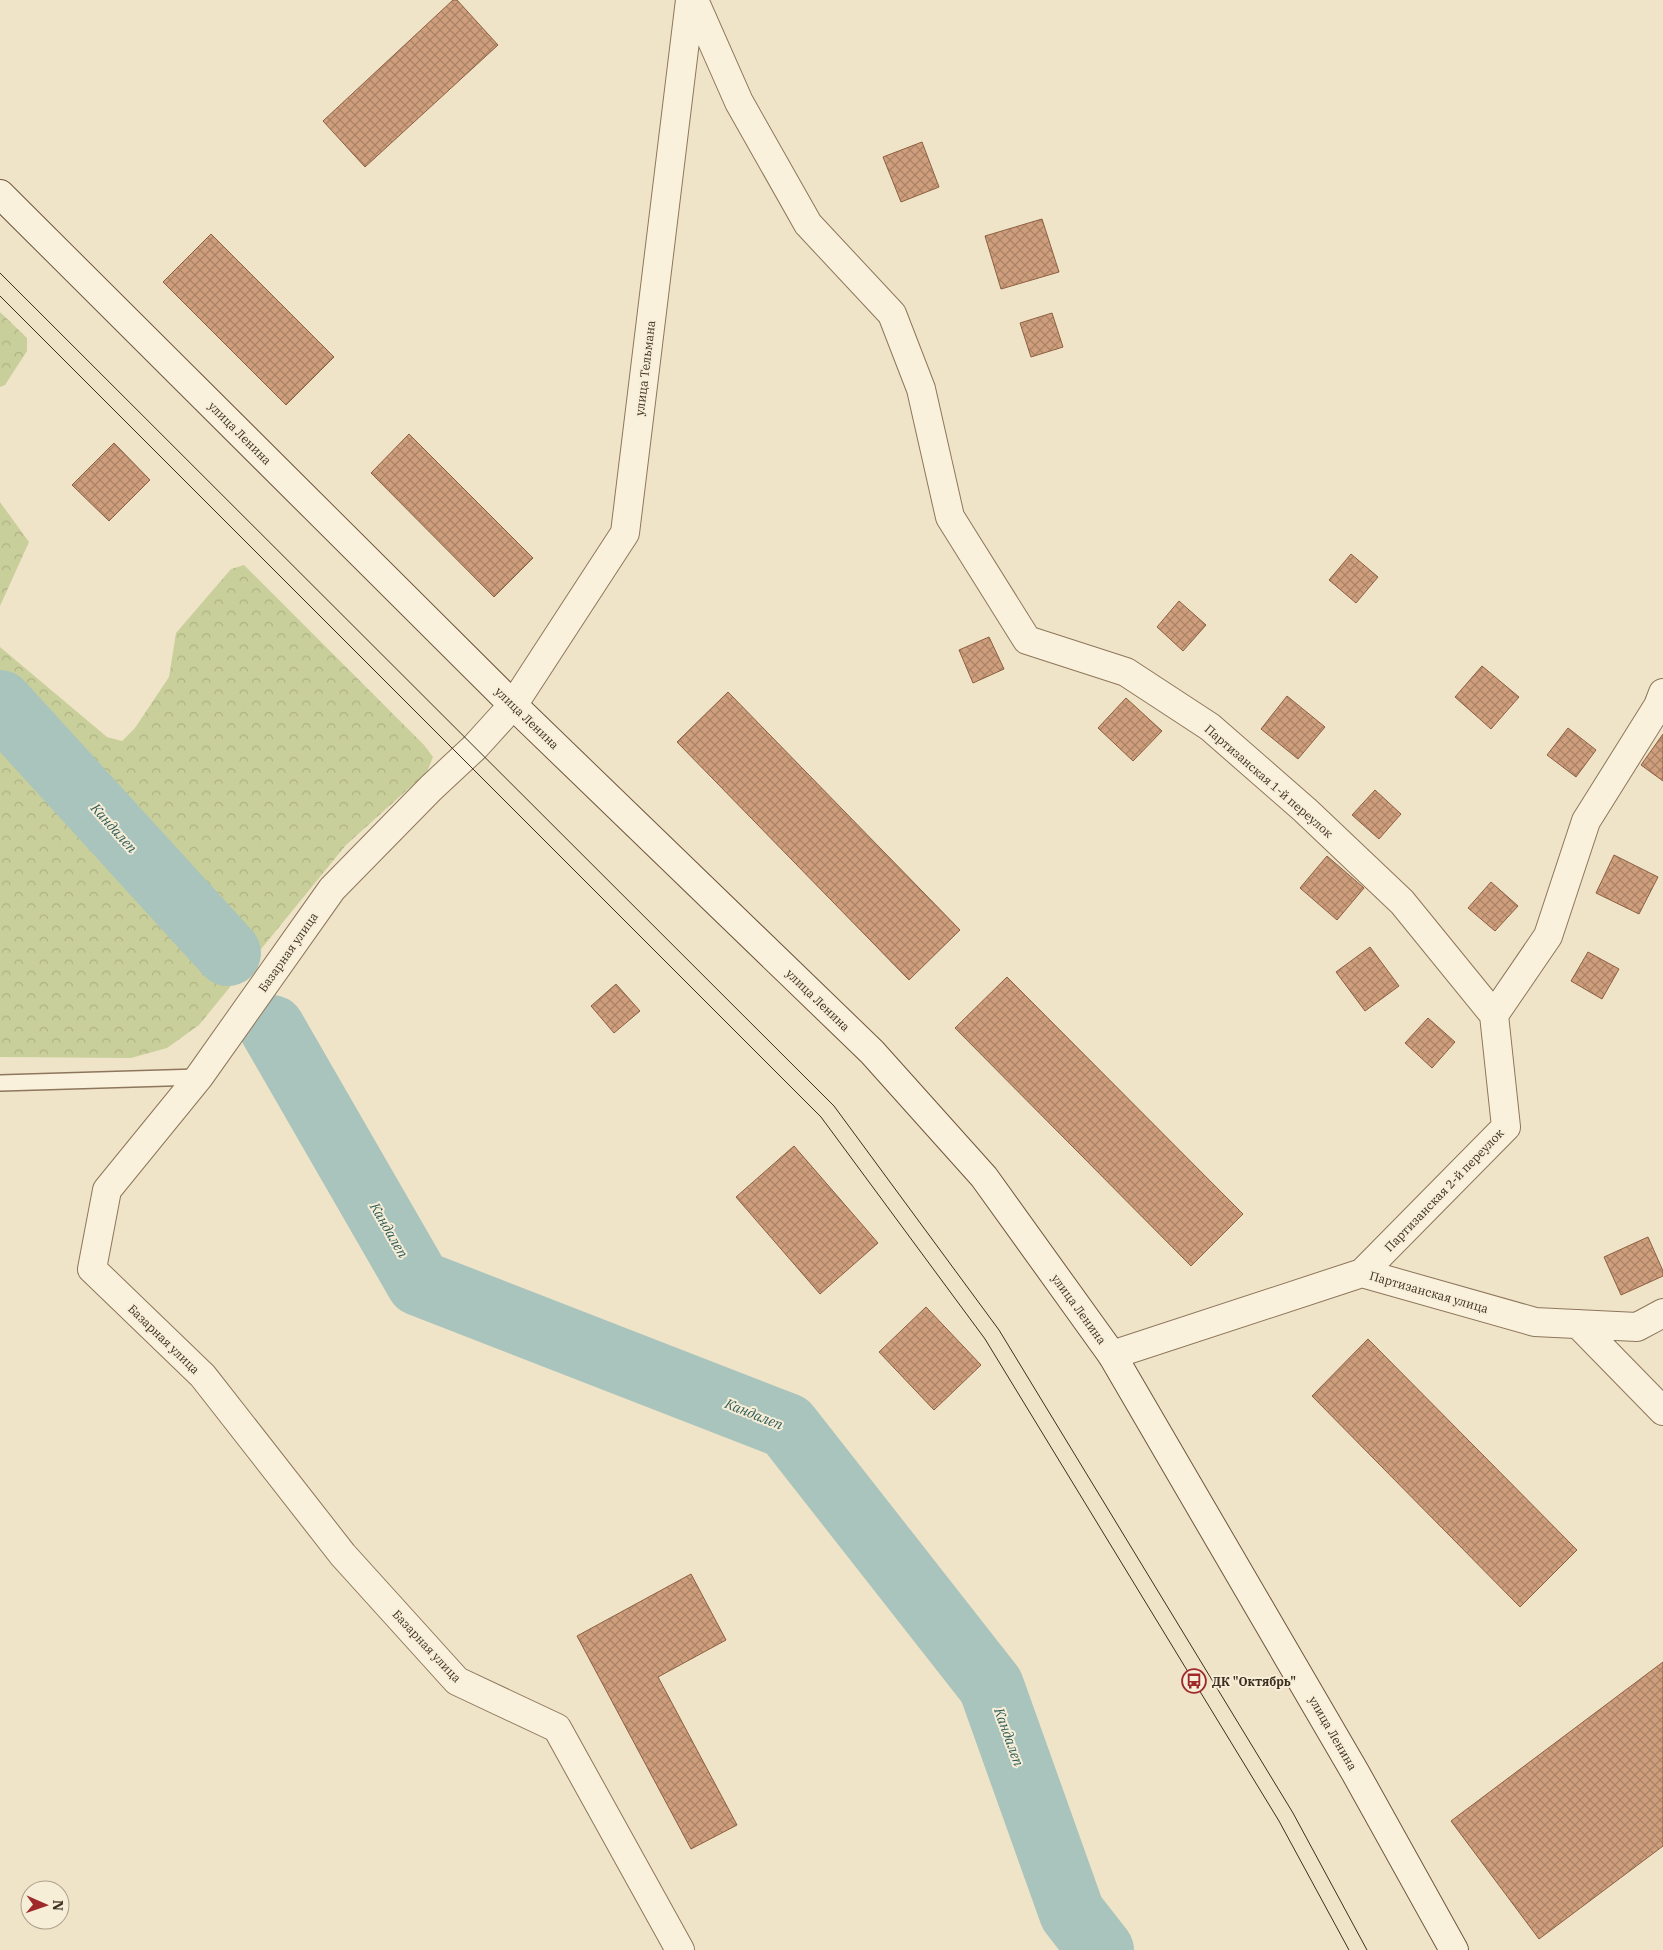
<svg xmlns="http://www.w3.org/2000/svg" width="1663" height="1950" viewBox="0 0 1663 1950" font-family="'IBM Plex Serif',serif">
	<defs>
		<pattern id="forest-crowns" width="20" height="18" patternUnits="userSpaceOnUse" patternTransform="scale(1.25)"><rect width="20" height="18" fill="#c9cf9b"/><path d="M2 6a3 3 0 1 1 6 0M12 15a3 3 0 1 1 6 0" fill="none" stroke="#aeb285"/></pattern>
		<pattern id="building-cross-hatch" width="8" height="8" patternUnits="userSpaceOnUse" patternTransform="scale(1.25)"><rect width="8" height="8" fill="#cf9f7d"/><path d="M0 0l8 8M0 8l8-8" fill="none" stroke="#a98266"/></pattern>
	</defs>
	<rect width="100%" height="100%" fill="#f0e4c8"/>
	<path fill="url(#forest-crowns)" d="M0 312 27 338V351L5 385 0 387Z
		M0 502 29 542 0 606Z
		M244 565 424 745 433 757 427 772 346 845 199 1025 167 1048 131 1058 0 1057V647L107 737 122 741 135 728 169 677 176 633 231 569Z"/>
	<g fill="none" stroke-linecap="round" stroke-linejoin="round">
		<path stroke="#a9c4bc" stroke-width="66" d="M0 703 228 953
			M272 1028 419 1283 787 1426 991 1686 1072 1913 1101 1950"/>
	</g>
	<path fill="url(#building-cross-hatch)" stroke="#8d5f41" d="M453 0H457L498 45 365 167 323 121Z
		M922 142 939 187 901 202 883 157Z
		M1042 219 1059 272 1001 289 985 236Z
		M211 234 334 357 286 405 163 282Z
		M1052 313 1063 347 1031 357 1020 323Z
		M409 434 533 558 494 597 371 473Z
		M114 443 150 480 109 521 72 485Z
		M1351 554 1378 577 1356 603 1329 580Z
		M1179 601 1206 625 1183 651 1157 627Z
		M989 637 1004 669 973 683 959 650Z
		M1482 666 1519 697 1491 729 1455 697Z
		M728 692 960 930 909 980 677 742Z
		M1287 696 1325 727 1298 759 1261 729Z
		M1126 698 1162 731 1133 761 1098 728Z
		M1568 728 1596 750 1576 777 1547 755Z
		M1663 734V781L1641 765Z
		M1375 790 1401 814 1379 839 1352 815Z
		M1614 855 1658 877 1639 914 1596 893Z
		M1327 856 1364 888 1337 920 1300 888Z
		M1491 882 1518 906 1495 931 1468 908Z
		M1370 947 1399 986 1365 1011 1336 972Z
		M1588 952 1619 969 1602 999 1571 981Z
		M1007 977 1243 1214 1191 1266 955 1028Z
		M616 984 640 1011 614 1033 591 1006Z
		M1428 1018 1455 1042 1432 1068 1405 1043Z
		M794 1146 878 1243 820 1294 736 1197Z
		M1648 1237 1663 1271V1276L1621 1295 1604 1257Z
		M926 1307 981 1365 934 1410 879 1352Z
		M1368 1339 1577 1550 1520 1607 1312 1396Z
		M691 1574 726 1640 658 1677 737 1825 691 1849 577 1636Z
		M1663 1662V1846L1539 1939 1451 1821Z"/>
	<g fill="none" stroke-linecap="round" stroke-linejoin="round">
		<g stroke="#8d765c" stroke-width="18">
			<path id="lane" d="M0 1083 199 1077"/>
		</g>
		<g stroke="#8d765c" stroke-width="30">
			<path id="street" d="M694 0 739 102 808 224 892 314 921 389 950 517 1027 640 1126 672 1210 727 1305 810 1402 902 1494 1015
				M1362 1273 1506 1127 1494 1015 1548 936 1586 821 1658 706 1663 693
				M1578 1324 1663 1411
				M1112 1355 1362 1273 1535 1322 1637 1327 1663 1313
				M680 1950 557 1728 457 1681 343 1555 203 1376 92 1269 107 1190 199 1077 332 889 431 788 475 747 513 705 625 533 690 0"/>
		</g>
		<g stroke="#6f573f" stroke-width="30">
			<path id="secondary" d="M0 194 513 705 872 1052 984 1177 1112 1355 1355 1772 1454 1950"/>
		</g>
		<use href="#lane" stroke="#faf1dc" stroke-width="15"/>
		<use href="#street" stroke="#faf1dc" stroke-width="28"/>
		<use href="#secondary" stroke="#faf1dc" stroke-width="28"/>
		<path stroke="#3d2e20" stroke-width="1" d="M0 273 834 1106 999 1330 1293 1813 1367 1950
			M0 296 821 1117 985 1339 1279 1821 1349 1950"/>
	</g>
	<defs>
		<g id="bus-ring" transform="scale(1.25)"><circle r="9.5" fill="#f7eed8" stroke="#9e2a2b" stroke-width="1.5"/><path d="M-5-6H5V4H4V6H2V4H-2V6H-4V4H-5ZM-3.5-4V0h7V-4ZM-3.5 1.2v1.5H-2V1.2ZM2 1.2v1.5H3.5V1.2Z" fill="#9e2a2b"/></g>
	</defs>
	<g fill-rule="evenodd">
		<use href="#bus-ring" x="1194" y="1681"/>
	</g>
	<g text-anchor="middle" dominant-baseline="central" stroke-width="4" stroke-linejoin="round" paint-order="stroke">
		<g font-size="12" fill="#3d2e20" stroke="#f7eed8">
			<text transform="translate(645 368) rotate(-83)">улица Тельмана</text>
			<text transform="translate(240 433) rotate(45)">улица Ленина</text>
			<text transform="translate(527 718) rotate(44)">улица Ленина</text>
			<text transform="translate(1269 781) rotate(41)">Партизанская 1-й переулок</text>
			<text transform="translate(288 952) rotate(-55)">Базарная улица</text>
			<text transform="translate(818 1000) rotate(44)">улица Ленина</text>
			<text transform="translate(1444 1190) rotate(-46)">Партизанская 2-й переулок</text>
			<text transform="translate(1429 1292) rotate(16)">Партизанская улица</text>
			<text transform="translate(1079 1309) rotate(54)">улица Ленина</text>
			<text transform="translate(164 1339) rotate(44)">Базарная улица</text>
			<text transform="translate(427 1646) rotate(47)">Базарная улица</text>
			<text transform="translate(1333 1733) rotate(60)">улица Ленина</text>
		</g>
		<g font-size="12" font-weight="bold" fill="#3d2e20" stroke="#f7eed8" text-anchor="start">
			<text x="1212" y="1681">ДК "Октябрь"</text>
		</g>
		<g font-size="14" font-style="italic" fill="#2f5d5a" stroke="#f7eed8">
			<text transform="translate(114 828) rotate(48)">Кандалеп</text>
			<text transform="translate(389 1230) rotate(60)">Кандалеп</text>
			<text transform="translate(754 1414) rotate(22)">Кандалеп</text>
			<text transform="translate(1009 1737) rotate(70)">Кандалеп</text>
		</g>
	</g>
	<g transform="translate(45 1905) rotate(92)"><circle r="24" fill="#f7eed8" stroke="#ada18e"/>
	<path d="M0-4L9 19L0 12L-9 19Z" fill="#9e2a2b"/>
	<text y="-8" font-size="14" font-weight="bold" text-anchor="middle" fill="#3d2e20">N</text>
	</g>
</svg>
